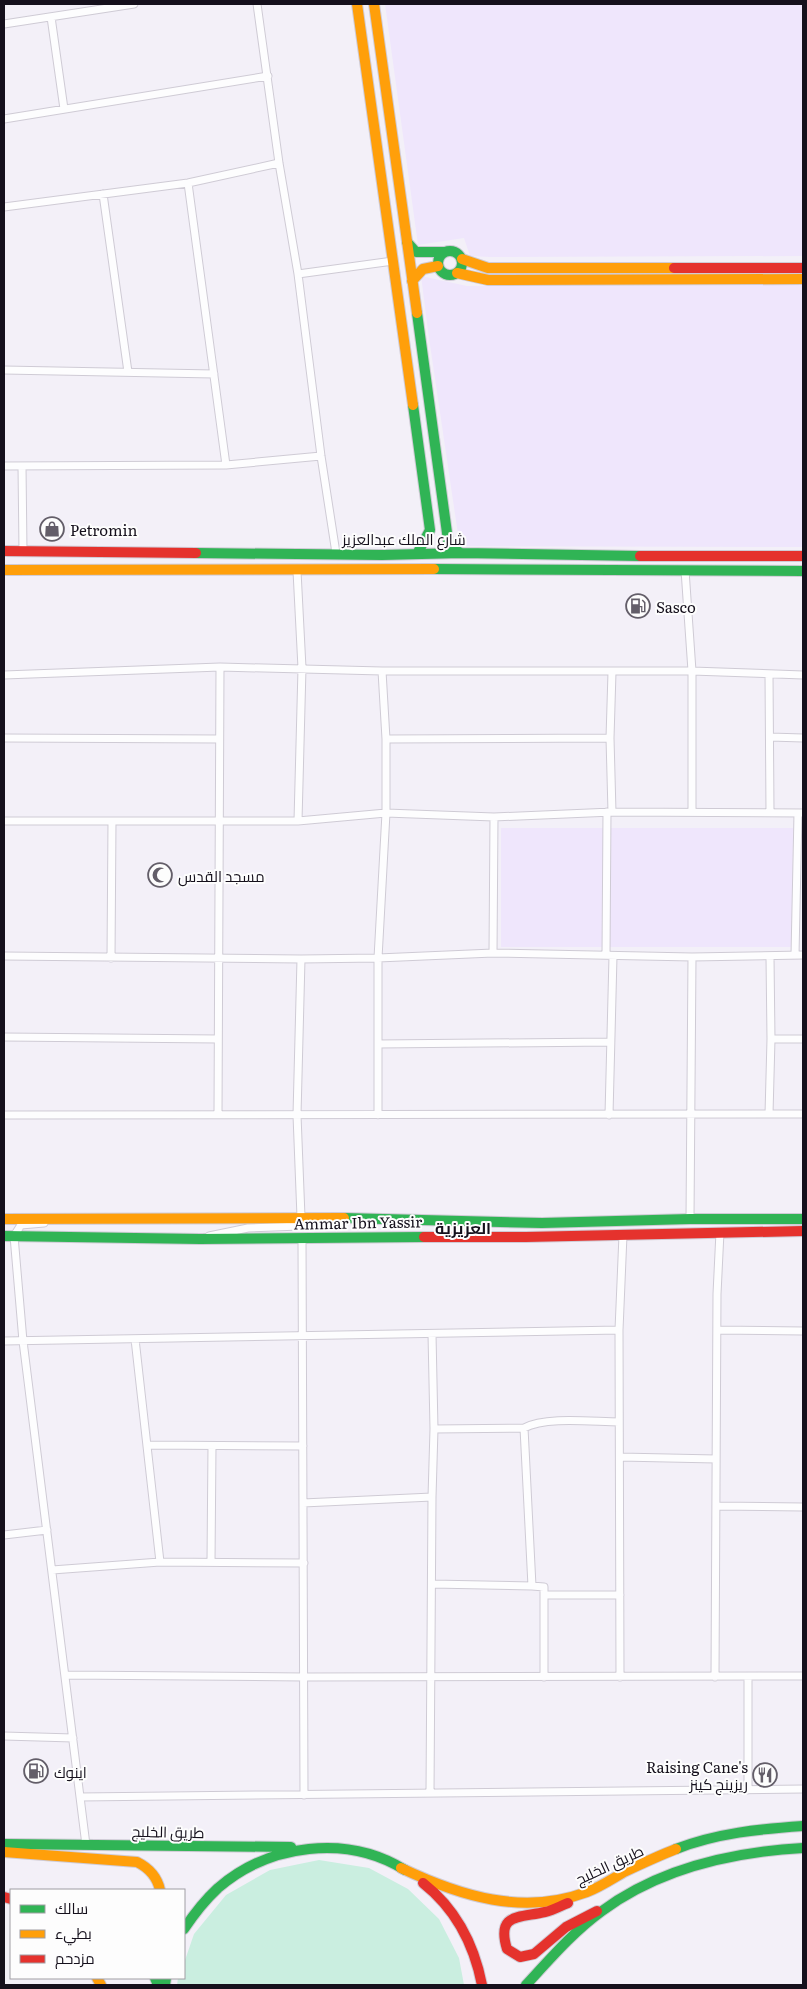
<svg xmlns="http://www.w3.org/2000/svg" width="807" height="1989" viewBox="0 0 807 1989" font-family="Literata,Cairo,serif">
	<rect width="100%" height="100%" fill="#f3f0f8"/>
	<path fill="#efe6fc" d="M385 4H803V256L490 257 470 256 464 238 418 245Z
		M421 276 467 286 803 285V547L464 546 459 541 429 338Z
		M501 828H793L792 947H501Z"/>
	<path fill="#caeee0" d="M319 1860 369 1868 408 1889 439 1919 459 1958 464 1985H177L178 1978H184V1963L194 1934 226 1895 270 1870Z"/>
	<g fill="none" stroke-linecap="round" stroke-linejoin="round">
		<g stroke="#cfcbd5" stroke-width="9">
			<path id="street" d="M257 4 279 163 298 274 321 456 336 553
				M51 17 64 109
				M4 24 134 4
				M4 119 268 76
				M188 183 226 465
				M103 194 128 372
				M4 207 188 183 279 163
				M298 274 393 261
				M4 370 214 374
				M4 466 226 465 321 456
				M22 466 23 551
				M685 570 692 671V812
				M297 571 302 668 298 821
				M612 672 610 738 612 812
				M769 674 770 812
				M4 675 220 667 382 671H692L803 675
				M770 737 803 738
				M4 738 219 739
				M386 739 610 738
				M4 821H298L386 813 494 817 612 812 803 813
				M493 953 494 817
				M606 955 607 812
				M795 955 798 813
				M4 956 301 959 378 958 493 953 692 957 803 955
				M111 958 112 821
				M4 1037 218 1039
				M771 1039H803
				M378 1044 610 1042
				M769 1114 771 1039 770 957
				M4 1115 803 1114
				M218 1115 220 667
				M378 1115V958L386 813V739L382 671
				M609 1115 613 956
				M690 1219 692 957
				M44 1223 21 1225 14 1236 23 1341 86 1845
				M209 1236 248 1228 300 1226 301 1217 297 1115 301 959
				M302 1238 304 1795
				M717 1330 803 1331
				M135 1339 160 1562
				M4 1341 619 1330
				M524 1428C546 1416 594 1422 619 1422
				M147 1445 303 1446
				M620 1457 716 1459
				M303 1503 432 1497
				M716 1506 803 1507
				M4 1535 47 1530
				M211 1562 212 1446
				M52 1570 160 1562 304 1563
				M432 1584 532 1586 524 1428 434 1429
				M532 1586 544 1587V1677
				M544 1595H620
				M65 1675 304 1677 803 1676
				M620 1677 619 1330 623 1235
				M715 1677 717 1294 720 1232
				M748 1677V1790
				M4 1736 73 1738
				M430 1793 432 1497 434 1429 432 1334
				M80 1797 803 1789"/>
		</g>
		<g stroke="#cfcbd5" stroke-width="12">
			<path id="fast" d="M407 242 416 252H445
				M438 263a12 12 0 1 1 24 0a12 12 0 1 1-24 0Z
				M417 313 448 540 454 549 461 553
				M413 405 430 530 417 554
				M196 553 382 555 461 553 640 556
				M434 569 803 571
				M344 1218 542 1223 690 1219H803
				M4 1236 200 1239 424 1237
				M4 1844 291 1847
				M676 1849C717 1833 760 1829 803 1826
				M184 1929C194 1914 205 1900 218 1888 269 1844 347 1834 405 1870
				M155 1978 158 1985
				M165 1985 166 1978
				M526 1985C550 1959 573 1932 602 1911 660 1868 733 1852 803 1848"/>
		</g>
		<g stroke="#cfcbd5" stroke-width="12">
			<path id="slow" d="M357 4 413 405
				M374 4 417 313
				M462 259 488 268H674
				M457 273 488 280 803 279
				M412 281 423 269 438 266
				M4 570 434 569
				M4 1219 344 1218
				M4 1852 137 1862C149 1868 157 1876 160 1890
				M401 1868C460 1896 523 1916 587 1892 600 1887 612 1879 624 1872 641 1864 658 1856 676 1849
				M97 1978 101 1985"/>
		</g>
		<g stroke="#cfcbd5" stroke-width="12">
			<path id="jam" d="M674 268H803
				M4 551 196 553
				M640 556H803
				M424 1237H526L803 1231
				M423 1883C456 1909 474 1944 482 1985
				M4 1897 11 1899
				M568 1903C560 1906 554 1910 545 1912 519 1918 496 1913 507 1949L520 1957 534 1954 566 1927 597 1911"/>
		</g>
		<use href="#street" stroke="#fdfdfe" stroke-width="7"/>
		<use href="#fast" stroke="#30b455" stroke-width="10"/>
		<use href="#slow" stroke="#ff9f0a" stroke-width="10"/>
		<use href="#jam" stroke="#e5322d" stroke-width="10"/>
	</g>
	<defs>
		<g id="shop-ring" transform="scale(1.25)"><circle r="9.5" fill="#fdfdfd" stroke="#635e69" stroke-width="1.5"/><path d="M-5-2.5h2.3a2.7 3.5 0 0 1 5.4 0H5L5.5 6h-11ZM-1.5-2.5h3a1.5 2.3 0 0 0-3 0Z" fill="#635e69"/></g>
		<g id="fuel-ring" transform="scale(1.25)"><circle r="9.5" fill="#fdfdfd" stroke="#635e69" stroke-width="1.5"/><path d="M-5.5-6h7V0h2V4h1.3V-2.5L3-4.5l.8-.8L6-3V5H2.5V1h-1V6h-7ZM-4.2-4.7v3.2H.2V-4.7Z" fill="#635e69"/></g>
		<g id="mosque-ring" transform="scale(1.25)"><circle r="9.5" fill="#fdfdfd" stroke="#635e69" stroke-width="1.5"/><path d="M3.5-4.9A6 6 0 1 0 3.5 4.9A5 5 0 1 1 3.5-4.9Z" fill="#635e69"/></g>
		<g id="restaurant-ring" transform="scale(1.25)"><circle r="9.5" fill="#fdfdfd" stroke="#635e69" stroke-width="1.5"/><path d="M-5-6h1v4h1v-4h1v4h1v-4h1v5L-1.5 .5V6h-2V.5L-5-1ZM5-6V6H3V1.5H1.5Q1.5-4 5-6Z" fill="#635e69"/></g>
	</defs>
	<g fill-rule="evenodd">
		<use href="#shop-ring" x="52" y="529"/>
		<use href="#fuel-ring" x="638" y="606"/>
		<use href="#mosque-ring" x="160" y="875"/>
		<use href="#fuel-ring" x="36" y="1771"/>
		<use href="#restaurant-ring" x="765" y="1775"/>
	</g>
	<g text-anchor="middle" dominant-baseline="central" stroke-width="4" stroke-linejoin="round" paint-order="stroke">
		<g font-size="15" fill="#15101c" stroke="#fdfdfd" text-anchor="start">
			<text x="70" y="529">Petromin</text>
			<text x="656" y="606">Sasco</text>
			<text x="178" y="875">مسجد القدس</text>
			<text x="748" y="1766" text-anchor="end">Raising Cane's<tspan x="748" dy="17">ريزينج كينز</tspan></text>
			<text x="54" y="1771">اينوك</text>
		</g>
		<g font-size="15" fill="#15101c" stroke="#fdfdfd">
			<text x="404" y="538">شارع الملك عبدالعزيز</text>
			<text transform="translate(358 1222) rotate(-1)">Ammar Ibn Yassir</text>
			<text transform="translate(168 1831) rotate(1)">طريق الخليج</text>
			<text transform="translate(609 1864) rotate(-25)">طريق الخليج</text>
		</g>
		<g font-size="16" font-weight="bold" fill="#15101c" stroke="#fdfdfd">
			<text x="463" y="1227">العزيزية</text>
		</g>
	</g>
	<rect width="807" height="1989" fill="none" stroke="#15101c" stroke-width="10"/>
	<rect x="10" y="1889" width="175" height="90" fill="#fdfdfd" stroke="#a09ea3"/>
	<rect x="20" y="1905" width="25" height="8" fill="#30b455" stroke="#a09ea3"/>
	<text x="55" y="1914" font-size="15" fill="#15101c">سالك</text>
	<rect x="20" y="1930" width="25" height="8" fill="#ff9f0a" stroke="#a09ea3"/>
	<text x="55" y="1939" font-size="15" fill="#15101c">بطيء</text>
	<rect x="20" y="1955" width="25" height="8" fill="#e5322d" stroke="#a09ea3"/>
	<text x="55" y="1964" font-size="15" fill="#15101c">مزدحم</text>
</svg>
